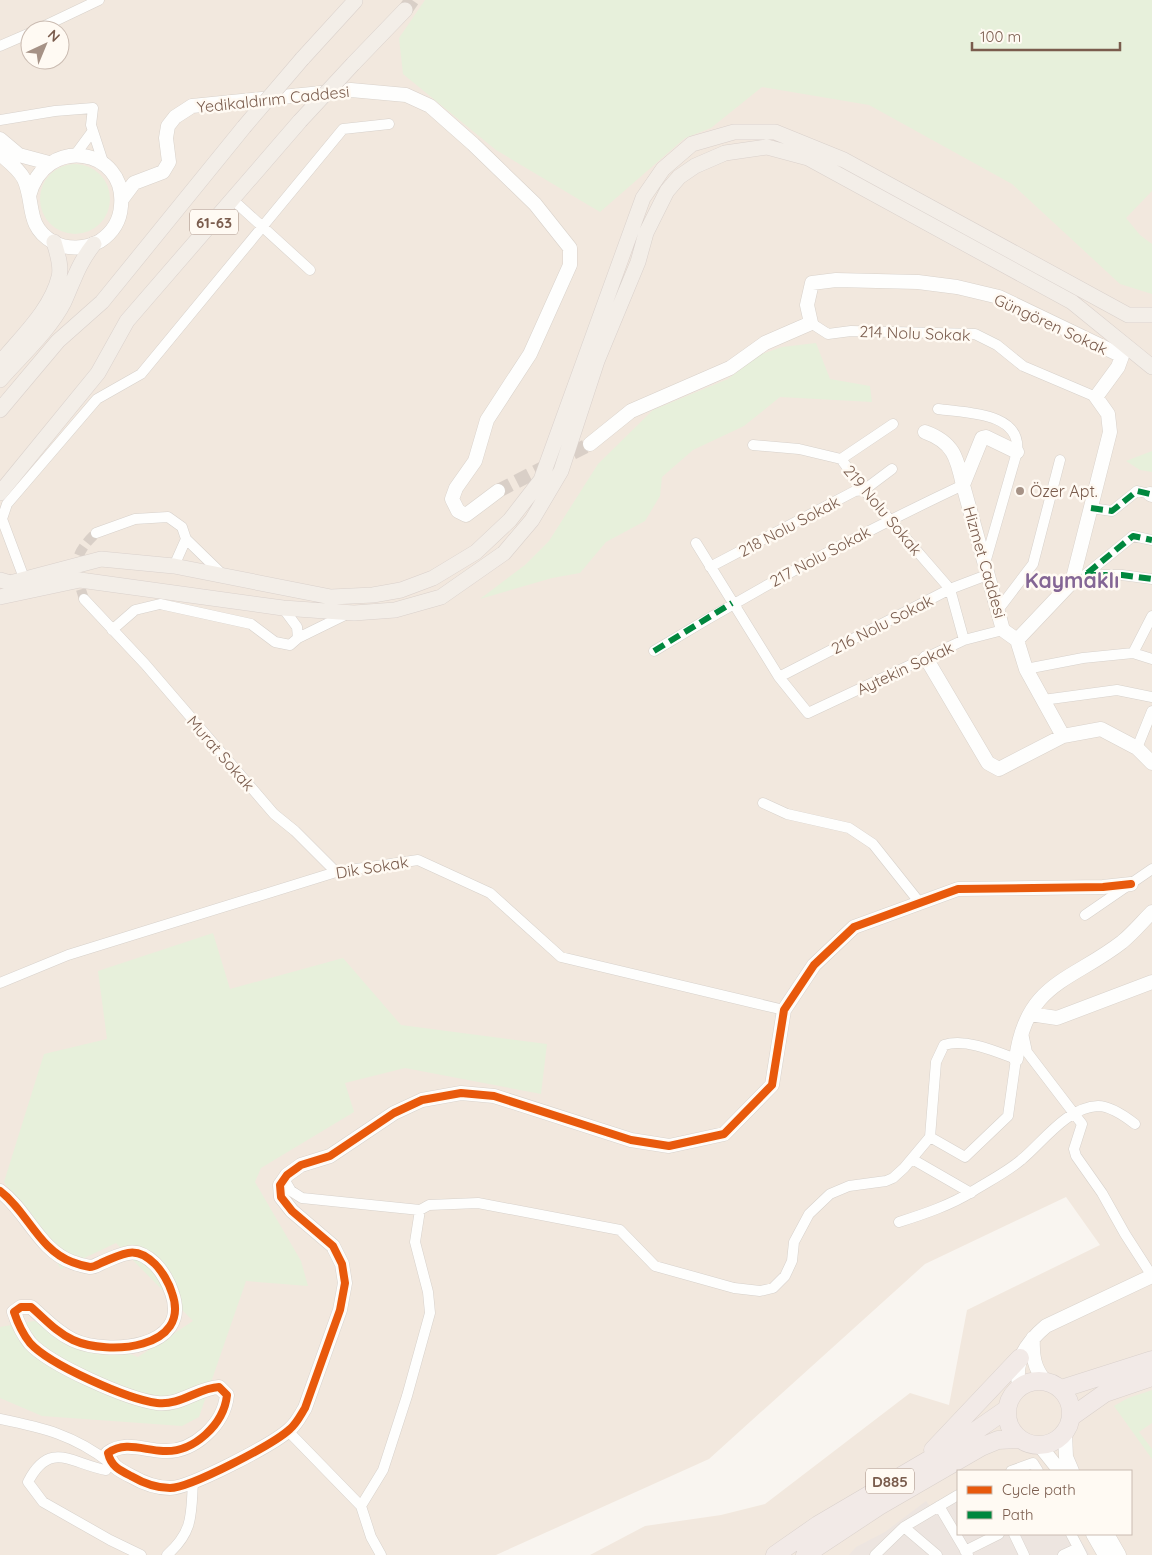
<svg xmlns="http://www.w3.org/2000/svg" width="1152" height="1555" viewBox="0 0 1152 1555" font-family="Quicksand,sans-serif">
	<rect width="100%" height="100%" fill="#f9f5f0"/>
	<path fill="#f2e8de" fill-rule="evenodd" d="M0 0H1152V1555H590L645 1526 721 1515 765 1504 910 1393 949 1405 967 1310 1100 1245 1066 1197 925 1264 709 1459 496 1555H0ZM30 30H60V60H30ZM958 1471H1131V1534H958Z"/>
	<path fill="#ede5e0" d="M958 1500V1534H1077L1090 1555H849L856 1547 885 1532 926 1501 936 1514Z"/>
	<path fill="#e7f0db" d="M425 0H1152V191L1126 218 1140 235 1152 244V294L1120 284 1012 184 869 105 762 87 711 128 685 138 600 212 496 150 403 74 399 38Z
		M40 199a35 35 0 1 1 70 0a35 35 0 1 1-70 0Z
		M816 343 830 379 870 386 872 402 780 397 744 426 693 450 662 477 660 496 645 521 606 542 580 573 552 578 480 599 525 565 549 541 598 464 653 410 728 379 759 355 782 347Z
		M1152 451V472L1140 470 1126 461Z
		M213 933 230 989 343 958 401 1025 547 1044 541 1094 405 1068 345 1083 354 1112 261 1168 255 1182 301 1261 308 1286 246 1281 199 1417 182 1426 42 1416 0 1398V1327L34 1321 138 1357 193 1321 116 1243 61 1269 4 1182 44 1054 107 1039 98 971Z
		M1152 1390V1423L1139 1432 1152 1449V1459L1114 1406 1128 1398Z"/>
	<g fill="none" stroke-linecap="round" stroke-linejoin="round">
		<path stroke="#d9cfc7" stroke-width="10" stroke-dasharray="10 5" stroke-linecap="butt" d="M84 599C74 568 71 557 96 533"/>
		<path stroke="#d9cfc7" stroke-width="14" stroke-dasharray="14 7" stroke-linecap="butt" d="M498 491 590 444"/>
		<path stroke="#d9cfc7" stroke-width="15" stroke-dasharray="15 8" stroke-linecap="butt" d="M405 10 412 0"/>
		<g stroke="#d7d1cb" stroke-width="11">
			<path id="street" d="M36 30 99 0
				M0 46 30 33
				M0 120 55 111 93 108 91 125 104 165
				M75 155 92 132
				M233 200 310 270
				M811 323 828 334 851 331 975 334 997 345 1023 366 1096 397
				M938 409C966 413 1022 412 1017 452L985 563
				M753 445 799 449 841 459 864 490 950 589 964 640
				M841 459 893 424
				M1091 508 1112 511 1137 491 1150 494
				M96 533 135 519 168 517 182 527 186 539 224 576
				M696 543 779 677 808 713 964 640 1003 630
				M174 566 186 539
				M710 567 855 491 864 490 892 469
				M1085 575H1122L1152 579
				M24 578 2 519 7 504 97 399 141 374 343 129 389 124
				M1072 582 1085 575 1133 536 1152 540
				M84 599 145 664 274 814 295 831 336 872
				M283 608 297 627 298 638
				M998 610 1033 564 1060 460
				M112 630 135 610 160 604 251 624 275 642 290 645 298 638 349 613
				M654 651C754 590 857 535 963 485
				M1133 653 1152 616
				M1026 669 1083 658 1133 653 1152 659
				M779 677 950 589 987 575
				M1043 700 1117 690 1152 697
				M1137 748 1152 711
				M763 803 787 814 849 828 873 844 920 903
				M1085 915 1152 869
				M0 983 68 955 336 872 418 860 490 893 561 957 784 1010
				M1023 1033 1027 1052 1082 1124 1074 1149 1076 1156 1102 1193 1125 1234 1152 1276
				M912 1159 971 1193
				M284 1179 291 1191 302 1198 420 1210
				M899 1222C924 1214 951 1205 973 1191 989 1181 1007 1172 1021 1160 1042 1143 1067 1107 1098 1106 1110 1106 1126 1117 1135 1124
				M0 1419C44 1428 74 1435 110 1463L106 1470C72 1464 50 1439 28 1482L43 1502 110 1540 141 1555
				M288 1431 361 1506 371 1537 381 1555
				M1011 1471 1033 1463 1038 1471
				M361 1506 383 1470 407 1396 430 1313 428 1292 415 1242 420 1210 429 1205 478 1203 620 1230 655 1266 734 1288 760 1291 773 1288 785 1276 792 1261 794 1242 809 1214 830 1194 849 1186 886 1181 893 1178 904 1168 930 1137 936 1062 944 1045C965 1038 995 1051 1016 1059L1008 1116 965 1157 930 1137
				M939 1506 968 1555
				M904 1527 937 1555
				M1014 1534 1024 1555
				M1071 1534 1082 1555
				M965 1551 999 1534
				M167 1555C194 1531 191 1514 193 1481
				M875 1555 904 1527 958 1495
				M1063 1555 1078 1548"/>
		</g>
		<g stroke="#d9d2cb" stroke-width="15">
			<path id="secondary" d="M0 139 19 155 49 163
				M0 154C8 161 19 169 24 179 35 203 25 226 53 242 67 250 86 249 100 241 112 233 120 221 121 206 127 148 45 134 29 196
				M122 199 134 183 163 172 169 162 166 138 168 126 175 117 192 106 351 90 406 95 430 106 473 144 535 204 570 248V265L530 354 487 420 475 461 456 488 452 499 458 511 466 515 498 491
				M925 432C953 442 957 457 963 485
				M590 444 631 411 730 368 765 343 811 323 807 305 812 283 836 280 918 282 957 287 999 297 1122 356 1118 367 1096 397 1108 414 1110 432 1072 582 1017 640 1003 630 963 485 982 438 986 437 1017 452
				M1150 494 1152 495
				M1017 640 1026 669 1063 736 1101 729 1137 748 1152 763
				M926 658 988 763 999 769 1063 736
				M1030 1014 1057 1018 1152 982
				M1016 1059C1026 982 1072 981 1122 942 1133 933 1142 922 1152 912
				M0 1191C27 1211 39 1250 72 1262 77 1264 84 1266 90 1267 94 1267 97 1265 101 1263 123 1254 135 1244 155 1264 162 1271 169 1283 172 1293 192 1349 108 1356 73 1340 56 1332 45 1319 31 1307H21L14 1312C18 1324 22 1333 30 1343 50 1365 127 1399 157 1403 180 1406 198 1388 219 1387L227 1395C224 1424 194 1453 163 1451 143 1450 125 1441 108 1453 111 1466 119 1470 131 1476 143 1483 156 1488 170 1488 190 1488 274 1444 290 1429 297 1423 300 1416 305 1408L340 1310 345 1283 342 1264 333 1246 292 1211 281 1197 280 1185 287 1175 301 1165 330 1156 394 1113 422 1100 461 1093 494 1096 631 1140 669 1146 724 1134 772 1085 784 1010 814 965 854 927 958 889 1103 887 1131 884
				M1033 1338C1032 1355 1034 1368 1045 1381
				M1020 1387C1012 1362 1027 1342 1046 1326L1152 1276
				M1065 1433 1066 1457 1072 1471
				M1040 1446 1060 1471
				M1093 1534 1105 1555
				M1107 1534 1119 1555"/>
		</g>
		<g stroke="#dad1cc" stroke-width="16">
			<path id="primary" d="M302 59 355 1
				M353 64 405 10
				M0 363C21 337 51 310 59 277 62 266 57 253 54 242
				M0 380C21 356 49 331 64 302 74 280 78 264 94 244
				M0 410 58 341 102 302 244 127
				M0 493 98 373 127 321 300 121
				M0 580 10 583 101 559 174 566 331 597 373 595 401 590 433 578 476 552 510 520 541 480 643 198 663 169 692 144 734 132H775L844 160 1128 315H1152
				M0 597 80 580 283 608 354 613 395 610 441 597 504 553 532 520 561 471 597 361 638 262 646 233 667 191 679 177 695 166 725 153 767 147 808 158 1072 302 1152 367"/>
		</g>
		<g stroke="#dad1cc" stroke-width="19">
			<path id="highway" d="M1007 1413a32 32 0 1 1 64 0a32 32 0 1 1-64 0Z
				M1061 1389 1152 1360
				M1071 1417 1105 1393 1152 1377
				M933 1450 1020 1358
				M775 1555 818 1525 961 1441 1007 1409
				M805 1555 879 1506 981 1447 998 1440 1019 1439"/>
		</g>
		<use href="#street" stroke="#fefefd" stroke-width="10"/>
		<use href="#secondary" stroke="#fefefd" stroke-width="14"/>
		<use href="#primary" stroke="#f3eee8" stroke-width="15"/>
		<use href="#highway" stroke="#f2eae7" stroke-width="18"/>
		<g stroke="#dad1cc" stroke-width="16" stroke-linecap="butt">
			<path id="primary-bridge" d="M300 121 353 64
				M244 127 302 59"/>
		</g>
		<use href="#primary-bridge" stroke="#f3eee8" stroke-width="15"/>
		<path stroke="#00873e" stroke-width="6" stroke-dasharray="12 6" stroke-linecap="butt" d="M1091 508 1112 511 1137 491 1150 494
			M1085 575H1122L1152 579
			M1072 582 1085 575 1133 536 1152 540
			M654 651 732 603"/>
		<g stroke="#fffaf3" stroke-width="11">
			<path id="cycleway" d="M0 1191C27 1211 39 1250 72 1262 77 1264 84 1266 90 1267 94 1267 97 1265 101 1263 123 1254 135 1244 155 1264 162 1271 169 1283 172 1293 192 1349 108 1356 73 1340 56 1332 45 1319 31 1307H21L14 1312C18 1324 22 1333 30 1343 50 1365 127 1399 157 1403 180 1406 198 1388 219 1387L227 1395C224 1424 194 1453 163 1451 143 1450 125 1441 108 1453 111 1466 119 1470 131 1476 143 1483 156 1488 170 1488 190 1488 274 1444 290 1429 297 1423 300 1416 305 1408L340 1310 345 1283 342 1264 333 1246 292 1211 281 1197 280 1185 287 1175 301 1165 330 1156 394 1113 422 1100 461 1093 494 1096 631 1140 669 1146 724 1134 772 1085 784 1010 814 965 854 927 958 889 1103 887 1131 884"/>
		</g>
		<use href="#cycleway" stroke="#e8590c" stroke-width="8"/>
	</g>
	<circle fill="#a69286" stroke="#fffaf3" stroke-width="2" cx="1020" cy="491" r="5"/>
	<g text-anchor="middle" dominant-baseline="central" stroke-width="5" stroke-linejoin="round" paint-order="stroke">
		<g fill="#fffaf3" stroke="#a28b7f" stroke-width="1">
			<rect x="190" y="209.5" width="48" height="25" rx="4"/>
			<rect x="866" y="1468.5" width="48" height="25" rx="4"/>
		</g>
		<g font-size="15" font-weight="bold" fill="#7a5c4d">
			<text x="214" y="222">61-63</text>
			<text x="890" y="1481">D885</text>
		</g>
		<g font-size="16" fill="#7a5c4d" stroke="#fffaf3">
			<text transform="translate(273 99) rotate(-6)">Yedikaldırım Caddesi</text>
			<text transform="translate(1051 324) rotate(25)">Güngören Sokak</text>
			<text transform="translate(915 333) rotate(2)">214 Nolu Sokak</text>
			<text transform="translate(883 510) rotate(50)">219 Nolu Sokak</text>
			<text transform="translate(789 526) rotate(-28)">218 Nolu Sokak</text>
			<text transform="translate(820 556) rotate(-28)">217 Nolu Sokak</text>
			<text transform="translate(985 562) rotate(74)">Hizmet Caddesi</text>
			<text transform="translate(882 624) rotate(-27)">216 Nolu Sokak</text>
			<text transform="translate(905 668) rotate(-25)">Aytekin Sokak</text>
			<text transform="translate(221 753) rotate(49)">Murat Sokak</text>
			<text transform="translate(372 867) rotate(-9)">Dik Sokak</text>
		</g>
		<g font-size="16" fill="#7a5c4d" stroke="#fffaf3" text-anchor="start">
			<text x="1030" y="491">Özer Apt.</text>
		</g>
		<g font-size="21" font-weight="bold" fill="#846695" stroke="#fffaf3">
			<text x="1072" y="580">Kaymaklı</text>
		</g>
	</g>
	<rect x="957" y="1470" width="175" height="65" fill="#fffaf3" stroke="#cabbb1"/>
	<rect x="967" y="1486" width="25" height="8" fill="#e8590c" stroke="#cabbb1"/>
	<text x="1002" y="1495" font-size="15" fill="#7a5c4d">Cycle path</text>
	<rect x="967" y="1511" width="25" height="8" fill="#00873e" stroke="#cabbb1"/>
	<text x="1002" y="1520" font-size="15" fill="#7a5c4d">Path</text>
	<g transform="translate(45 45) rotate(44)"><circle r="24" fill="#fffaf3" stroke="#cabbb1"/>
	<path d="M0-4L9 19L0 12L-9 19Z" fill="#a69286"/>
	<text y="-8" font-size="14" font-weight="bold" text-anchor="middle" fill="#7a5c4d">N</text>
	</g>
	<path d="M972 42v8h148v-8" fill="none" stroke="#7a5c4d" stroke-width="2.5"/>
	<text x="980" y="42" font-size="15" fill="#7a5c4d" stroke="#fffaf3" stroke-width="4" paint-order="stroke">100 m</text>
</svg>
